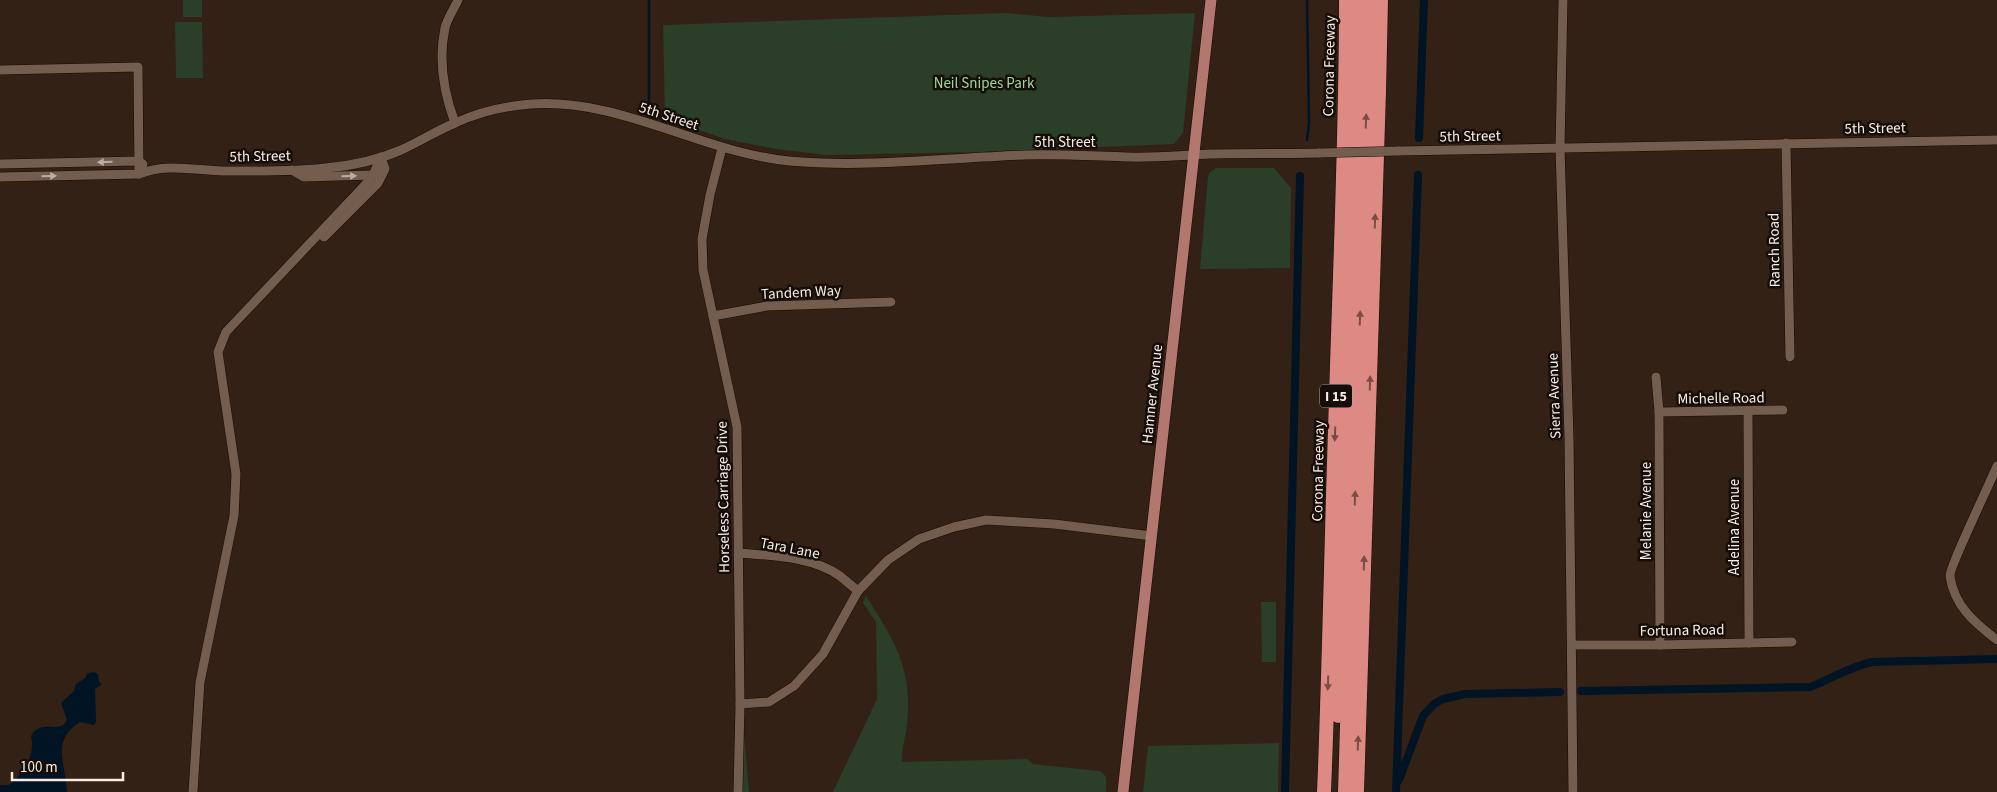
<svg xmlns="http://www.w3.org/2000/svg" width="1997" height="792" font-family="'Source Sans 3',sans-serif">
<style>
.green{fill:#2a3e28}
.water{fill:#001424}
.lines{fill:none;stroke-linecap:round;stroke-linejoin:round}
.stream{stroke:#001424;stroke-width:2.5}
.canal{stroke:#001424;stroke-width:8}
.minor-casing{stroke:#1a0a02;stroke-width:10}
.major-casing{stroke:#1a0a02;stroke-width:12}
.highway-casing{stroke:#1a0a02;stroke-width:15}
.minor{stroke:#725d4f;stroke-width:9}
.major{stroke:#b2786f;stroke-width:11}
.highway{stroke:#dd8a84;stroke-width:14}
.minor-bridge-casing{stroke:#1a0a02;stroke-width:10;stroke-linecap:butt}
.minor-bridge{stroke:#725d4f;stroke-width:9}
.oneway{fill:#794c46}
.oneway2{fill:#bcaca1}
.labels{text-anchor:middle;stroke-width:5;stroke-linejoin:round;paint-order:stroke}
.shield{fill:#150d08;stroke:#b5a9a2;stroke-width:1}
.shield-label{font-size:14px;font-weight:bold;fill:#f9ece4}
.street-label{font-size:15px;fill:#f9ece4;stroke:#150d08}
.park-label{font-size:15px;fill:#a0d79a;stroke:#150d08}
</style>
<rect width="100%" height="100%" fill="#332115"/>
<!-- green -->
<g class="green">
<rect x="183" y="0" width="19" height="17"/>
<polygon points="1006,13 1049,17 1195,13 1183,133 1174,144 978,152 826,155 776,149 725,139 665,118 663,25"/>
<polygon points="175,22 202,22 203,78 176,78"/>
<polygon points="1216,168 1274,168 1291,188 1290,268 1200,269 1208,177 1209,173"/>
<path d="M866,596C894,640 913,668 907,724C906,737 901,749 902,762L1027,759L1033,764L1099,771C1109,775 1106,783 1106,792H833L877,699L876,622L863,603Z"/>
<polygon points="1261,602 1276,602 1276,662 1262,662"/>
<polygon points="743,723 749,792 742,792"/>
<polygon points="1279,743 1278,792 1143,792 1148,746"/>
</g>
<!-- water -->
<path class="water" d="M94,672L98,674L99,682L102,684L95,689L96,722L94,725L80,722C50,741 66,764 67,792H0V785H9C23,774 36,755 31,736C41,718 60,735 67,720L61,703L74,691L76,684L85,678L88,673Z"/>
<g class="lines">
<!-- stream -->
<g class="stream">
<polyline points="649,0 649,110"/>
<polyline points="1307,140 1309,123 1307,0"/>
</g>
<!-- canal -->
<g class="canal">
<polyline points="1419,138 1424,0"/>
<path d="M1581,691L1810,687C1831,679 1849,667 1872,662L1997,659"/>
<polyline points="1399,780 1423,716 1434,704 1443,699 1465,694 1560,692"/>
<polyline points="1285,792 1300,176"/>
<polyline points="1396,792 1418,175"/>
</g>
<!-- minor casing -->
<g class="minor-casing">
<g id="minor">
<polyline points="1563,0 1560,148 1569,438 1573,792"/>
<polyline points="0,70 138,67 139,174"/>
<path d="M455,123C444,93 438,60 445,28C447,19 454,9 458,0"/>
<polyline points="1786,143 1790,357"/>
<polyline points="722,148 710,195 702,239 703,270 737,427 740,704 738,792"/>
<polyline points="1398,151 1997,140"/>
<polyline points="0,164 138,161 143,164"/>
<polyline points="292,170 304,177 373,175"/>
<path d="M0,177L139,174C165,163 195,170 222,171C256,171 291,172 325,168C350,166 378,160 401,150C419,142 436,131 455,123C479,112 505,106 531,104C622,98 700,152 789,161C867,168 946,158 1024,155C1059,154 1092,156 1127,157C1155,158 1183,155 1211,154C1247,153 1284,154 1320,153"/>
<polyline points="324,237 378,183 385,169 381,157"/>
<polyline points="713,316 767,306 891,302"/>
<polyline points="1656,377 1659,412 1660,645"/>
<polyline points="1659,412 1783,410"/>
<polyline points="1748,412 1749,643"/>
<path d="M1997,466C1991,481 1949,568 1950,576C1954,606 1975,623 1997,640"/>
<path d="M739,553C772,556 812,556 840,576C846,581 852,586 858,591"/>
<polyline points="1572,645 1660,645 1792,642"/>
<polyline points="740,704 769,702 794,686 823,654 858,591 888,560 919,539 954,527 986,520 1054,524 1152,536"/>
<polyline points="193,792 200,682 234,516 236,474 218,352 226,332 364,186 373,175 381,157"/>
</g>
</g>
<!-- major casing -->
<g class="major-casing">
<polyline id="major" points="1123,792 1211,0"/>
</g>
<!-- highway casing -->
<g class="highway-casing">
<g id="highway">
<polyline points="1338,716 1357,0"/>
<path d="M1324,792C1329,671 1331,551 1335,430C1339,287 1346,143 1346,0"/>
<polyline points="1345,792 1369,0"/>
<polyline points="1357,792 1379,92 1381,0"/>
</g>
</g>
<!-- minor -->
<use href="#minor" class="minor"/>
<!-- major -->
<use href="#major" class="major"/>
<!-- highway -->
<use href="#highway" class="highway"/>
<!-- minor-bridge casing -->
<g class="minor-bridge-casing">
<polyline id="minor-bridge" points="1320,153 1398,151"/>
</g>
<!-- minor-bridge -->
<use href="#minor-bridge" class="minor-bridge"/>
</g>
<!-- one-way arrows -->
<defs><path id="oneway-solid" d="M-6-.8H1V-3.2L6.5 0L1 3.2V.8H-6Z" transform="scale(1.25)"/></defs>
<g class="oneway">
<use href="#oneway-solid" transform="translate(1366 121) rotate(-88)"/>
<use href="#oneway-solid" transform="translate(1375 221) rotate(-88)"/>
<use href="#oneway-solid" transform="translate(1360 318) rotate(-88)"/>
<use href="#oneway-solid" transform="translate(1370 383) rotate(-88)"/>
<use href="#oneway-solid" transform="translate(1335 434) rotate(92)"/>
<use href="#oneway-solid" transform="translate(1355 498) rotate(-88)"/>
<use href="#oneway-solid" transform="translate(1364 563) rotate(-88)"/>
<use href="#oneway-solid" transform="translate(1328 683) rotate(92)"/>
<use href="#oneway-solid" transform="translate(1358 743) rotate(-88)"/>
</g>
<g class="oneway2">
<use href="#oneway-solid" transform="translate(105 162) rotate(179)"/>
<use href="#oneway-solid" transform="translate(49 176) rotate(-1)"/>
<use href="#oneway-solid" transform="translate(349 176) rotate(-1)"/>
</g>
<g class="labels">
<!-- shield labels -->
<rect class="shield" x="1320" y="384.5" width="32" height="23" rx="4"/>
<g class="shield-label">
<text x="1336" y="401">I 15</text>
</g>
<!-- street labels -->
<g class="street-label">
<text transform="translate(1329 66) rotate(-89)" y="5">Corona Freeway</text>
<text transform="translate(669 116) rotate(18)" y="5">5th Street</text>
<text transform="translate(1875 128) rotate(-1)" y="5">5th Street</text>
<text transform="translate(1470 136) rotate(-1)" y="5">5th Street</text>
<text x="1065" y="147">5th Street</text>
<text transform="translate(260 156) rotate(-1)" y="5">5th Street</text>
<text transform="translate(1774 250) rotate(-91)" y="5">Ranch Road</text>
<text transform="translate(801 292) rotate(-3)" y="5">Tandem Way</text>
<text transform="translate(1152 394) rotate(-84)" y="5">Hamner Avenue</text>
<text transform="translate(1554 396) rotate(-92)" y="5">Sierra Avenue</text>
<text transform="translate(1721 398) rotate(-1)" y="5">Michelle Road</text>
<text transform="translate(1318 471) rotate(-89)" y="5">Corona Freeway</text>
<text transform="translate(723 497) rotate(-91)" y="5">Horseless Carriage Drive</text>
<text transform="translate(1646 511) rotate(-90)" y="5">Melanie Avenue</text>
<text transform="translate(1734 527) rotate(-90)" y="5">Adelina Avenue</text>
<text transform="translate(790 548) rotate(11)" y="5">Tara Lane</text>
<text transform="translate(1682 630) rotate(-1)" y="5">Fortuna Road</text>
</g>
<!-- park labels -->
<g class="park-label">
<text x="984" y="88">Neil Snipes Park</text>
</g>
</g>
<!-- scale -->
<path d="M12 772v8h111v-8" fill="none" stroke="#f9ece4" stroke-width="2.5"/>
<text x="20" y="772" font-size="15" fill="#f9ece4" stroke="#150d08" stroke-width="4" paint-order="stroke">100 m</text>
</svg>
